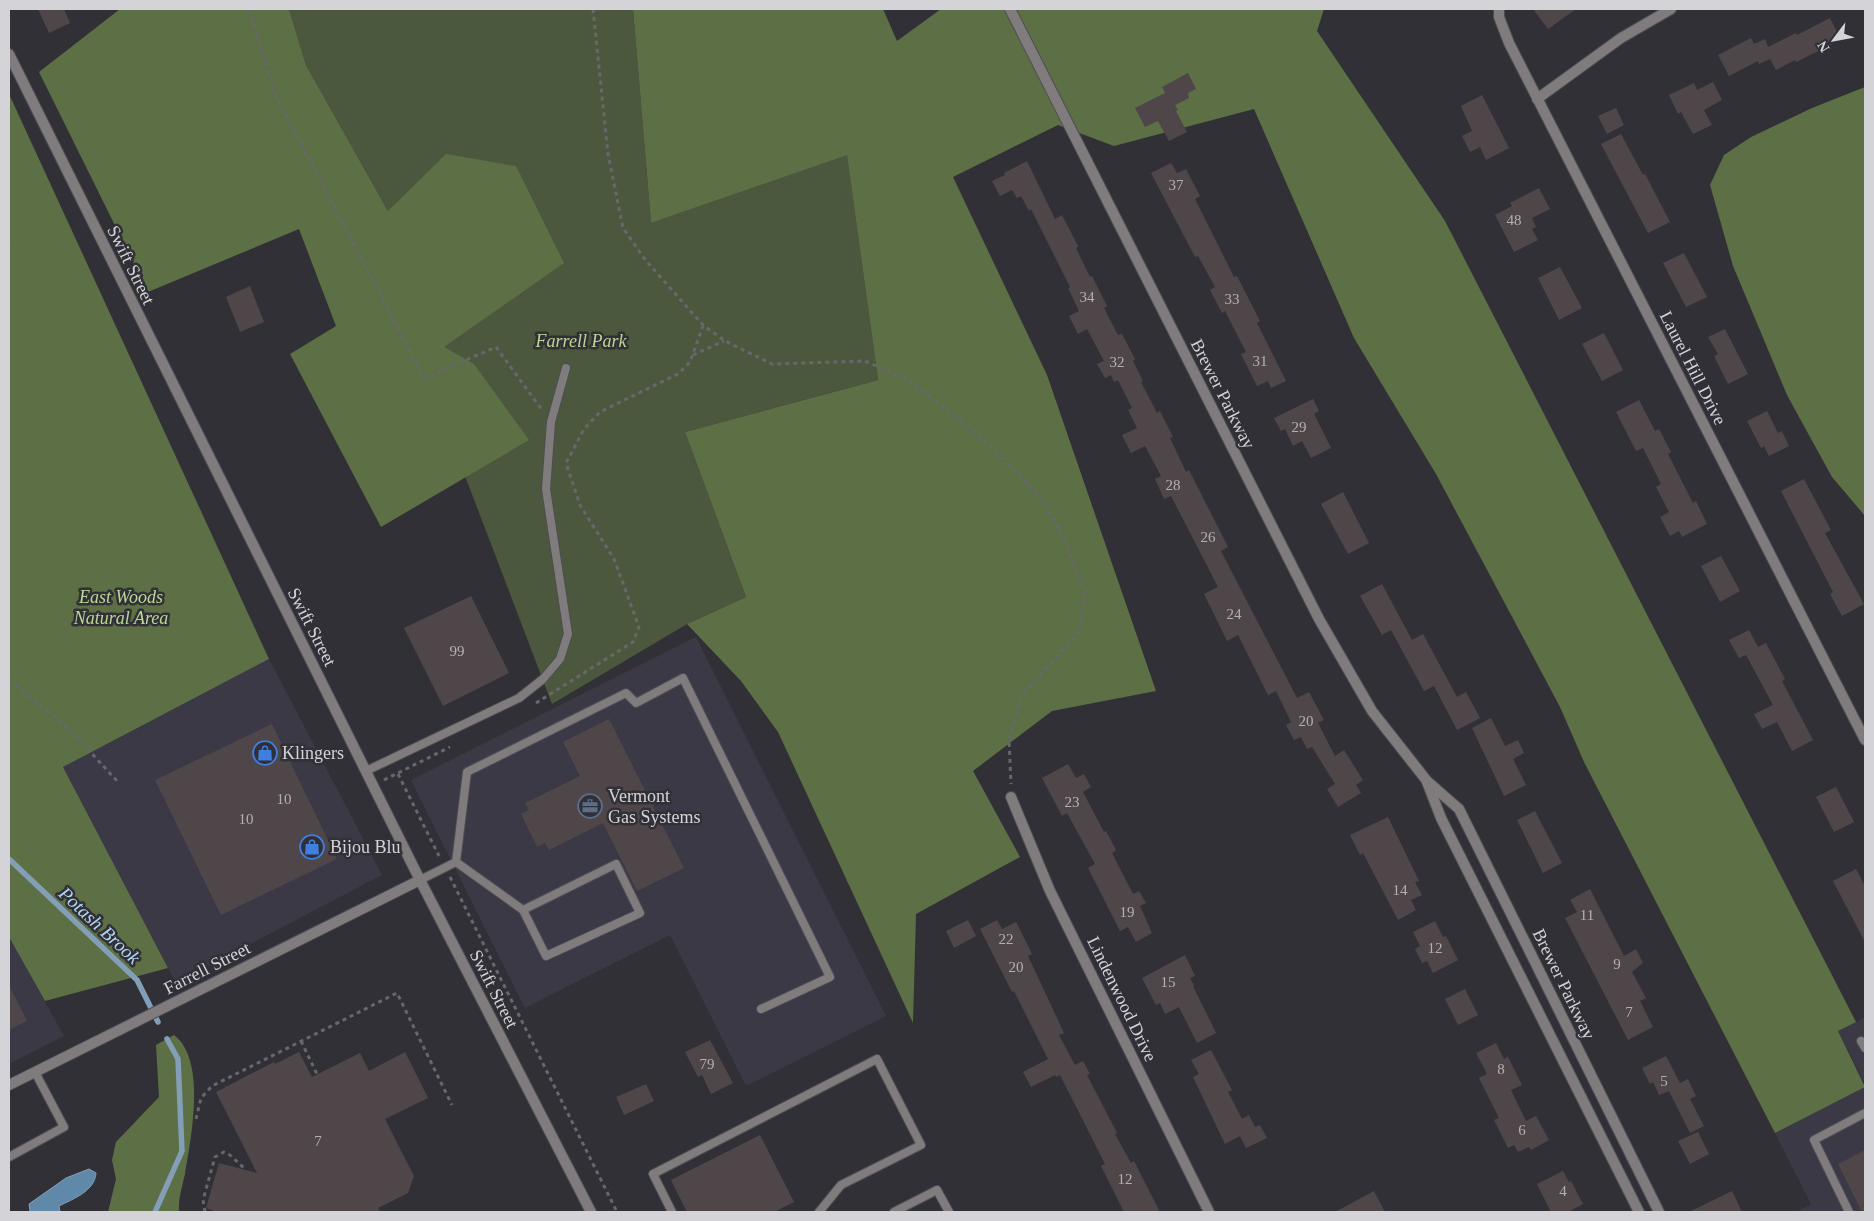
<svg xmlns="http://www.w3.org/2000/svg" width="1874" height="1221" font-family="Georgia,serif">
<style>
.built{fill:#3b3946}
.green{fill:#4c583d}
.forest{fill:#5d6f45}
.water{fill:#6089a9;stroke:#839fb7}
.lines{fill:none;stroke-linecap:round;stroke-linejoin:round}
.stream{stroke:#839fb7;stroke-width:5.5}
.building{fill:#4f464a}
.service-casing{stroke:#4e4d54;stroke-width:10}
.minor-casing{stroke:#4e4d54;stroke-width:12}
.tertiary-casing{stroke:#4e4d54;stroke-width:12}
.path{stroke:#68676d;stroke-width:3;stroke-dasharray:4 4;stroke-linecap:butt}
.service{stroke:#807c7d;stroke-width:8}
.minor{stroke:#807c7d;stroke-width:10}
.tertiary{stroke:#807c7d;stroke-width:10}
.labels{text-anchor:middle;stroke-width:5;stroke-linejoin:round;paint-order:stroke}
.number-label{font-size:15px;fill:#b3b0b4}
.street-label{font-size:18px;fill:#d4d3d8;stroke:#313037}
.park-label{font-size:18px;font-style:italic;fill:#bbd894;stroke:#313037}
.poi-label{font-size:18px;fill:#d4d3d8;stroke:#313037;text-anchor:start}
.water-label{font-size:19px;font-style:italic;fill:#b0d6f4;stroke:#313037}
</style>
<rect width="100%" height="100%" fill="#313037"/>
<!-- built -->
<g class="built">
<polygon points="696,637 886,1016 746,1086 670,935 525,1008 411,780"/>
<polygon points="269,659 382,875 176,983 63,767"/>
<polygon points="9,937 64,1036 9,1064"/>
<polygon points="1865,1017 1865,1084 1838,1031"/>
<polygon points="1865,1087 1865,1212 1796,1212 1811,1204 1775,1133"/>
</g>
<!-- green -->
<polygon class="green" points="289,9 633,9 651,223 847,154 878,380 685,432 746,597 687,624 552,704 446,426 388,211 306,65"/>
<!-- forest -->
<g class="forest">
<polygon points="120,9 289,9 306,65 388,211 446,154 516,166 564,263 444,347 474,364 529,440 381,527 290,354 336,326 299,229 148,292 39,72"/>
<polygon points="633,9 883,9 897,41 941,9 1324,9 1317,31 1445,221 1856,1022 1838,1031 1865,1087 1775,1133 1584,762 1560,707 1436,474 1354,338 1254,109 1114,146 1058,125 953,177 1047,375 1156,691 1052,711 973,771 1020,857 916,914 913,1023 778,732 741,681 687,624 746,597 685,432 878,380 847,155 651,223"/>
<polygon points="1865,87 1865,516 1832,477 1787,395 1733,266 1710,185 1724,155 1751,137 1812,108"/>
<polygon points="9,94 269,659 63,767 168,968 45,1001 9,937"/>
<path d="M174,1035C207,1060 191,1139 185,1174C182,1187 178,1200 179,1212H108L116,1179L112,1160L116,1142L159,1097L156,1045Z"/>
</g>
<!-- water -->
<path class="water" d="M89,1169L96,1173C95,1191 73,1199 59,1206L60,1212H34L30,1211L29,1204L66,1178Z"/>
<g class="lines">
<!-- stream -->
<g class="stream">
<polyline points="9,859 137,980 158,1022"/>
<polyline points="155,1212 182,1151 178,1059 167,1039"/>
</g>
</g>
<!-- building -->
<g class="building">
<polygon points="38,9 64,9 70,23 49,33"/>
<polygon points="1533,9 1576,9 1548,29"/>
<polygon points="1830,18 1841,40 1796,62 1795,60 1776,70 1770,59 1759,64 1758,61 1729,76 1718,55 1751,38 1754,44 1765,39 1768,47 1796,33 1797,35"/>
<polygon points="1188,73 1196,89 1188,93 1189,98 1175,105 1178,110 1176,111 1187,132 1169,141 1158,121 1145,127 1135,108 1165,93 1162,87"/>
<polygon points="1713,82 1722,100 1704,110 1712,125 1693,134 1681,112 1678,114 1669,95 1694,83 1697,90"/>
<polygon points="1482,95 1509,148 1486,160 1480,147 1470,152 1462,136 1472,131 1461,106"/>
<polygon points="1616,108 1624,125 1607,134 1598,116"/>
<polygon points="1621,134 1643,175 1645,174 1670,222 1648,233 1601,144"/>
<polygon points="1027,161 1055,219 1062,215 1078,246 1076,248 1090,277 1092,276 1107,306 1104,308 1118,335 1122,334 1135,359 1133,361 1143,381 1141,382 1157,413 1160,411 1173,437 1170,438 1186,472 1189,470 1228,547 1221,551 1297,698 1309,692 1324,720 1318,723 1335,756 1344,750 1363,780 1356,785 1361,793 1338,807 1327,789 1335,784 1312,747 1307,749 1301,737 1294,740 1286,725 1291,722 1276,691 1268,695 1238,635 1227,641 1204,594 1218,587 1171,496 1164,499 1155,479 1161,476 1145,446 1131,453 1122,435 1137,428 1128,410 1132,408 1118,380 1114,382 1111,375 1105,378 1097,364 1104,361 1087,329 1078,334 1069,316 1079,311 1068,288 1070,287 1031,209 1029,211 1021,196 1017,198 1012,190 1000,196 992,181 1005,175 1004,173"/>
<polygon points="1171,163 1177,173 1186,169 1200,196 1195,199 1234,277 1237,276 1260,321 1257,323 1286,381 1271,388 1268,381 1257,386 1241,354 1246,352 1225,311 1222,313 1210,290 1215,287 1198,256 1195,257 1151,173"/>
<polygon points="1539,188 1550,209 1532,218 1536,227 1532,229 1538,240 1514,252 1495,215 1512,206 1510,203"/>
<polygon points="1684,253 1707,297 1686,307 1663,263"/>
<polygon points="1560,267 1582,308 1559,320 1538,278"/>
<polygon points="250,286 264,322 240,332 226,297"/>
<polygon points="1725,329 1748,374 1728,384 1714,356 1718,354 1708,337"/>
<polygon points="1604,333 1623,370 1602,381 1582,344"/>
<polygon points="1313,399 1319,411 1314,414 1331,448 1311,458 1302,441 1293,446 1285,429 1281,431 1274,418"/>
<polygon points="1639,400 1655,431 1659,429 1671,452 1668,454 1693,503 1696,501 1707,524 1682,537 1679,531 1670,536 1660,517 1669,512 1656,487 1661,484 1643,448 1636,451 1616,412"/>
<polygon points="1767,411 1778,433 1782,431 1789,446 1769,456 1764,446 1761,448 1747,421"/>
<polygon points="1804,479 1831,530 1825,533 1864,604 1842,616 1830,594 1833,592 1781,491"/>
<polygon points="1343,492 1369,543 1348,554 1321,504"/>
<polygon points="1721,556 1740,591 1720,602 1701,566"/>
<polygon points="1382,584 1412,640 1423,634 1457,697 1466,692 1480,718 1457,730 1434,686 1424,691 1391,630 1382,635 1360,596"/>
<polygon points="471,596 509,673 443,706 404,628"/>
<polygon points="1749,630 1758,647 1766,643 1785,679 1782,681 1813,740 1792,751 1777,722 1762,729 1754,714 1773,705 1746,655 1739,658 1729,640"/>
<polygon points="1491,718 1505,746 1518,740 1524,753 1513,759 1526,785 1504,796 1472,728"/>
<polygon points="609,719 684,868 637,891 603,823 549,850 545,843 537,847 521,814 529,810 525,803 580,776 563,742"/>
<polygon points="272,724 337,859 221,915 155,780"/>
<polygon points="1068,764 1076,778 1084,774 1091,787 1083,792 1104,832 1106,831 1116,850 1112,853 1133,894 1139,891 1146,903 1140,906 1152,933 1136,942 1128,927 1120,931 1088,868 1095,864 1067,813 1062,816 1042,778"/>
<polygon points="1836,787 1854,822 1834,832 1816,797"/>
<polygon points="1535,811 1562,863 1543,873 1517,820"/>
<polygon points="1388,817 1419,881 1415,882 1422,895 1411,900 1416,910 1398,920 1363,853 1360,855 1350,835"/>
<polygon points="1856,869 1865,886 1865,942 1833,881"/>
<polygon points="1590,889 1624,956 1636,949 1643,963 1632,972 1646,998 1640,1001 1653,1027 1628,1040 1565,918 1577,912 1570,900"/>
<polygon points="968,920 976,936 954,948 946,931"/>
<polygon points="997,920 1002,929 1016,922 1032,954 1028,956 1064,1033 1059,1035 1075,1065 1083,1061 1090,1074 1087,1075 1117,1133 1115,1134 1131,1163 1134,1161 1160,1212 1124,1212 1101,1166 1105,1164 1060,1075 1056,1077 1055,1075 1031,1087 1023,1072 1048,1059 1014,991 1012,992 980,929"/>
<polygon points="1435,921 1443,937 1446,936 1458,960 1433,973 1427,961 1422,963 1415,949 1420,946 1413,932"/>
<polygon points="1185,955 1195,976 1190,978 1194,985 1193,986 1216,1033 1197,1043 1179,1007 1165,1014 1160,1003 1156,1005 1142,978"/>
<polygon points="9,985 27,1021 9,1030"/>
<polygon points="1465,989 1478,1015 1458,1025 1445,999"/>
<polygon points="710,1040 733,1083 711,1094 702,1075 698,1077 685,1052"/>
<polygon points="1496,1043 1504,1059 1508,1057 1522,1085 1511,1090 1526,1121 1536,1116 1549,1140 1531,1150 1529,1147 1518,1152 1514,1145 1508,1148 1494,1120 1499,1118 1479,1078 1487,1074 1476,1053"/>
<polygon points="1211,1050 1232,1090 1228,1092 1242,1119 1249,1115 1255,1127 1260,1125 1267,1138 1246,1148 1240,1136 1225,1144 1193,1077 1199,1074 1191,1060"/>
<polygon points="299,1052 312,1077 360,1053 369,1071 405,1052 428,1098 385,1119 414,1176 408,1193 378,1208 381,1212 217,1212 206,1208 219,1163 257,1173 216,1092 274,1062 275,1064"/>
<polygon points="1666,1056 1680,1083 1688,1079 1696,1096 1690,1099 1704,1126 1690,1133 1669,1091 1659,1095 1653,1082 1650,1084 1642,1068"/>
<polygon points="646,1084 654,1101 624,1115 616,1097"/>
<polygon points="1698,1132 1709,1154 1690,1164 1678,1141"/>
<polygon points="760,1135 794,1202 774,1212 687,1212 671,1180"/>
<polygon points="1865,1150 1865,1212 1862,1212 1838,1164"/>
<polygon points="1563,1171 1569,1182 1571,1181 1583,1204 1568,1212 1551,1212 1537,1184"/>
<polygon points="1374,1191 1385,1212 1335,1212"/>
<polygon points="1732,1191 1742,1212 1689,1212"/>
</g>
<g class="lines">
<!-- service casing -->
<g class="service-casing">
<g id="service">
<polyline points="366,771 519,698 543,679 560,659 568,634 546,489 551,422 566,368"/>
<polyline points="456,862 467,772 626,693 636,703 683,678 830,977 761,1009"/>
<polyline points="420,880 456,862 523,910 546,956 640,913 616,864 523,910"/>
<polyline points="1861,1041 1865,1048"/>
<polyline points="9,1157 64,1127 35,1072"/>
<polyline points="672,1212 653,1174 877,1059 921,1145 841,1185 819,1212"/>
<polyline points="894,1212 937,1190 949,1212"/>
<polyline points="1849,1212 1814,1140 1865,1113"/>
</g>
</g>
<!-- minor casing -->
<g class="minor-casing">
<g id="minor">
<polyline points="1010,9 1319,619 1372,711 1427,781 1459,809 1659,1212"/>
<polyline points="1499,9 1499,17 1509,43 1865,740"/>
<polyline points="1537,99 1621,38 1671,9"/>
<polyline points="1427,782 1441,818 1639,1212"/>
<polyline points="1011,797 1050,891 1209,1212"/>
</g>
</g>
<!-- tertiary casing -->
<g class="tertiary-casing">
<g id="tertiary">
<polyline points="9,54 420,880 591,1212"/>
<polyline points="9,1085 420,880"/>
</g>
</g>
<!-- path -->
<g class="path">
<polyline points="249,9 275,94 424,378 496,347 542,410"/>
<polyline points="593,9 608,154 623,228 647,262 703,325 725,341 772,364 865,361 908,380 961,420 1021,476 1047,508 1066,543 1085,592 1080,628 1075,637 1021,696 1009,740 1011,784"/>
<polyline points="9,245 9,246"/>
<polyline points="693,355 724,341"/>
<polyline points="9,680 71,731 118,782"/>
<polyline points="536,703 633,642 639,627 614,559 580,505 566,463 584,429 600,412 678,374 690,362 703,326"/>
<polyline points="398,774 439,856"/>
<polyline points="384,780 450,747"/>
<polyline points="450,877 617,1212"/>
<polyline points="301,1041 317,1074"/>
<polyline points="196,1119 201,1098 212,1086 397,993 452,1105"/>
<polyline points="205,1212 203,1200 215,1157 224,1152 230,1155 246,1170"/>
</g>
<!-- service -->
<use href="#service" class="service"/>
<!-- minor -->
<use href="#minor" class="minor"/>
<!-- tertiary -->
<use href="#tertiary" class="tertiary"/>
</g>
<!-- icons -->
<defs>
<g id="shop-ring" transform="scale(1.25)"><circle r="9.5" fill="#313037" stroke="#3f7fe0" stroke-width="1.5"/><path d="M-5-2.5h2.3a2.7 3.5 0 0 1 5.4 0H5L5.5 6h-11ZM-1.5-2.5h3a1.5 2.3 0 0 0-3 0Z" fill="#3f7fe0"/></g>
<g id="office-ring" transform="scale(1.25)"><circle r="9.5" fill="#313037" stroke="#5c6f8a" stroke-width="1.5"/><path d="M-6-3h4V-5.5h4V-3h4V5H-6ZM-1-4.5V-3h2v-1.5ZM-6 0V1H6V0Z" fill="#5c6f8a"/></g>
</defs>
<g fill-rule="evenodd">
<use href="#shop-ring" x="265" y="753"/>
<use href="#office-ring" x="590" y="806"/>
<use href="#shop-ring" x="312" y="847"/>
</g>
<g class="labels">
<!-- number labels -->
<g class="number-label">
<text x="1176" y="190">37</text>
<text x="1514" y="225">48</text>
<text x="1087" y="302">34</text>
<text x="1232" y="304">33</text>
<text x="1260" y="366">31</text>
<text x="1117" y="367">32</text>
<text x="1299" y="432">29</text>
<text x="1173" y="490">28</text>
<text x="1208" y="542">26</text>
<text x="1234" y="619">24</text>
<text x="457" y="656">99</text>
<text x="1306" y="726">20</text>
<text x="284" y="804">10</text>
<text x="1072" y="807">23</text>
<text x="246" y="824">10</text>
<text x="1400" y="895">14</text>
<text x="1127" y="917">19</text>
<text x="1587" y="920">11</text>
<text x="1006" y="944">22</text>
<text x="1435" y="953">12</text>
<text x="1617" y="969">9</text>
<text x="1016" y="972">20</text>
<text x="1168" y="987">15</text>
<text x="1629" y="1017">7</text>
<text x="707" y="1069">79</text>
<text x="1501" y="1074">8</text>
<text x="1664" y="1086">5</text>
<text x="1522" y="1135">6</text>
<text x="318" y="1146">7</text>
<text x="1125" y="1184">12</text>
<text x="1563" y="1196">4</text>
</g>
<!-- street labels -->
<g class="street-label">
<text transform="translate(131 265) rotate(64)" y="6">Swift Street</text>
<text transform="translate(1693 368) rotate(63)" y="6">Laurel Hill Drive</text>
<text transform="translate(1223 394) rotate(63)" y="6">Brewer Parkway</text>
<text transform="translate(312 627) rotate(63)" y="6">Swift Street</text>
<text transform="translate(207 968) rotate(-27)" y="6">Farrell Street</text>
<text transform="translate(1564 984) rotate(64)" y="6">Brewer Parkway</text>
<text transform="translate(494 989) rotate(63)" y="6">Swift Street</text>
<text transform="translate(1122 999) rotate(64)" y="6">Lindenwood Drive</text>
</g>
<!-- park labels -->
<g class="park-label">
<text x="581" y="347">Farrell Park</text>
<text x="121" y="603">East Woods<tspan x="121" dy="21">Natural Area</tspan></text>
</g>
<!-- poi labels -->
<g class="poi-label">
<text x="282" y="759">Klingers</text>
<text x="608" y="802">Vermont<tspan x="608" dy="21">Gas Systems</tspan></text>
<text x="330" y="853">Bijou Blu</text>
</g>
<!-- water labels -->
<g class="water-label">
<text transform="translate(100 925) rotate(43)" y="7">Potash Brook</text>
</g>
</g>
<!-- border -->
<rect width="1874" height="1221" fill="none" stroke="#d4d3d8" stroke-width="20"/>
<!-- north arrow -->
<g transform="translate(1834 40) rotate(238)" stroke="#313037" stroke-width="4" paint-order="stroke">
<path d="M0-4L9 19L0 12L-9 19Z" fill="#d4d3d8"/>
<text y="-8" font-size="14" font-weight="bold" text-anchor="middle" fill="#d4d3d8">N</text>
</g>
</svg>
